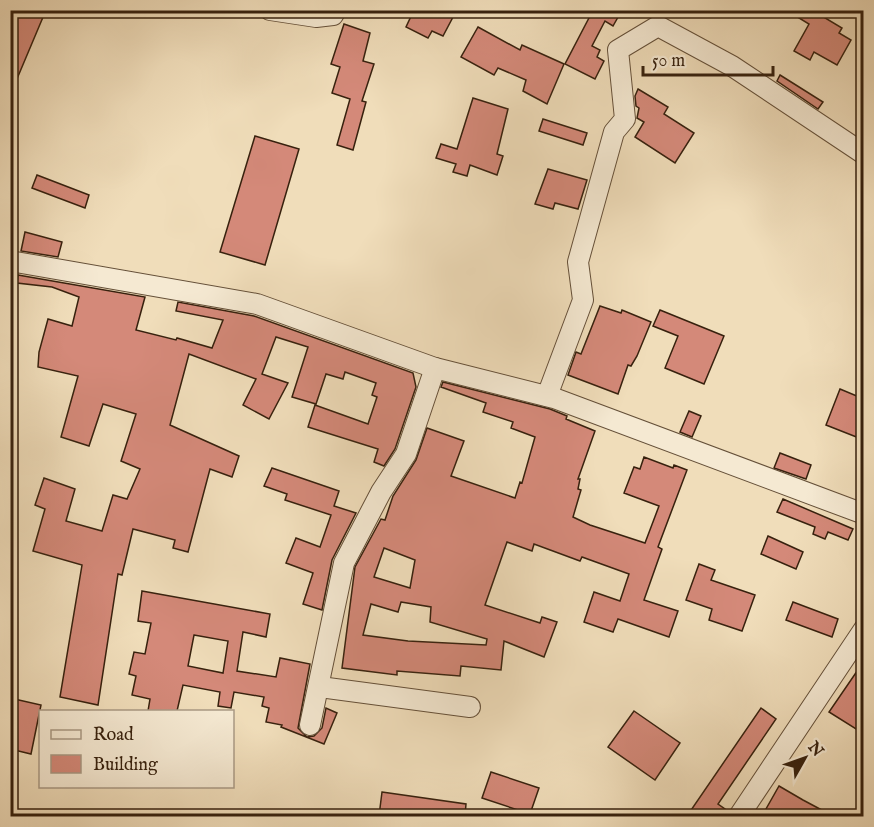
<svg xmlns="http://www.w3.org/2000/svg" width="874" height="827" font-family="'IM FELL English',serif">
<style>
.building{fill:#d48979;stroke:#37210e;stroke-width:1.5;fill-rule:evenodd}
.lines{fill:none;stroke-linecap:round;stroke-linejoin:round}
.minor-casing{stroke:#655039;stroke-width:22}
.minor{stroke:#f5e9d2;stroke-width:20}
</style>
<rect width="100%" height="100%" fill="#f0ddba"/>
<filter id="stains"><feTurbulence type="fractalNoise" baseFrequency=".00333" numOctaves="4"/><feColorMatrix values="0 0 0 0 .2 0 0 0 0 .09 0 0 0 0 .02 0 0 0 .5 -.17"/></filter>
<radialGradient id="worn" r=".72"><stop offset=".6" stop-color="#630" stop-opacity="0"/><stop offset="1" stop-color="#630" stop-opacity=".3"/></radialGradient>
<!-- building -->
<g class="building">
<polygon points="10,10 46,10 11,93 10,93"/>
<polygon points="414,10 441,10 453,17 443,36 432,31 428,38 406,27"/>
<polygon points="585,10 622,10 613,26 605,21 592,46 600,50 597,57 604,61 595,79 565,64 591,14"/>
<polygon points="786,10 812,10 842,28 839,33 851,40 837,65 814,52 810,60 794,51 809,24"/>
<polygon points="344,24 370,33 363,61 374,64 362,101 366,102 353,150 337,145 350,99 332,93 340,67 331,64"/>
<polygon points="478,27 520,50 522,45 564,64 547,104 523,91 526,80 498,68 494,75 461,57"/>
<polygon points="780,75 823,102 818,109 777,81"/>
<polygon points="638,89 668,107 664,114 694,133 675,163 635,137 644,122 637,118 639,108 636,106 635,96"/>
<polygon points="473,98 508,109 497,154 503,156 497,175 470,165 467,176 453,172 456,164 436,158 441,144 457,149"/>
<polygon points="543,119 587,133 583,145 539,131"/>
<polygon points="255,136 299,149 265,265 220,252"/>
<polygon points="548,169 587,180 578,209 555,203 553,209 535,204"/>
<polygon points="37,175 89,195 85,208 32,188"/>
<polygon points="25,232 62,242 58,257 21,251"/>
<polygon points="18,275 145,297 136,330 176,340 177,338 212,348 223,320 176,311 178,302 254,316 413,373 416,387 395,449 384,466 374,462 378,449 308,427 315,405 368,424 377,397 372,395 376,383 345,372 343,379 326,374 316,404 292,397 308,347 276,337 262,374 288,383 269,419 243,405 256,379 189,354 170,425 239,456 232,477 210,469 188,552 173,548 175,540 133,529 122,575 118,574 98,705 60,697 82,565 33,551 45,509 35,505 44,478 75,489 66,521 102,531 113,495 127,499 140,469 121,461 136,414 103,404 89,446 61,437 78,376 38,367 39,352 48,319 72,326 79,297 52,287 17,283"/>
<polygon points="600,306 621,313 622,310 651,322 637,356 631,366 628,365 618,394 568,375 576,352 581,354"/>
<polygon points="660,310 724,336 704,384 665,368 678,336 653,326"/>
<path d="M443,382L550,409L567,416L566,419L595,431L578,479H580L578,489L581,490L573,517L590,525L645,543L659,506L624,493L634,467L640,469L644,457L673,468L674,465L687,470L658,547L662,549L644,600L678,611L669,637L618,619L613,632L584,622L594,592L620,601L629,574L582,557L580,561L534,544L532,551L507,542L485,605L540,623L542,617L557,622L544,657L504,641L501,670L461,666L460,676L397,671V675L342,668L355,567L381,519L385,520L393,496L416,460L427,428L464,441L451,476L515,498L520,482L522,483L535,437L511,428L513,422L483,412L486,403L441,387ZM384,548L415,560L410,588L374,577ZM401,602L431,607L430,622L487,639L486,645L408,641L363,635L371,604L398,612Z"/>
<polygon points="840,389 864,399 864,427 859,438 826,425"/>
<polygon points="689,411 701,416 692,437 680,432"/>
<polygon points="780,453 811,465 806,479 774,468"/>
<polygon points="272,468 339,491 334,506 356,513 332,560 322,610 303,604 313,573 286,563 296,538 320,547 331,515 285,500 287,494 264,486"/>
<polygon points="783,499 853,529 848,540 828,532 825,539 813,534 815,527 777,512"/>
<polygon points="768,536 803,552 796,569 761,554"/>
<polygon points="699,564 715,570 711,580 755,595 742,631 709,620 712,609 686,600"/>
<path d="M142,591L270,614L266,637L243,632L237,671L276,677L280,658L310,664L298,728L307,737L314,736L322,728L326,708L337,713L324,744L281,727L282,725L266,722L269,708L262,706L264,697L234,692L231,708L218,706L220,692L183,685L177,711H148L150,699L132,695L136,676L129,674L134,652L145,654L151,623L138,621ZM194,635L228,641L223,673L188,666Z"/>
<polygon points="793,602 838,619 832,637 786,620"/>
<polygon points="864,661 864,734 829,712"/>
<polygon points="10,698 41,705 31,754 10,749"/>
<polygon points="761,708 776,719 718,804 728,811 727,816 687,816"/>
<polygon points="634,711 680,743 655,780 608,747"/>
<polygon points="491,772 539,788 530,814 482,798"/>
<polygon points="779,786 803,800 833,816 762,816"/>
<polygon points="382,792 466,804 465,816 379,816"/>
</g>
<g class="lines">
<!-- minor casing -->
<g class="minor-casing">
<g id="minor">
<polyline points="270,10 316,17 333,15 336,10"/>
<polyline points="10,261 257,304 435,368 554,398 864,514"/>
<polyline points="547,396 583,300 578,262 614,132 625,119 618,50 658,26 732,66 864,154"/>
<polyline points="320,687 470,707"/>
<polyline points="310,725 344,563 381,492 406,454 435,368"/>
<polyline points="739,816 864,629"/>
</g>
</g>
<!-- minor -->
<use href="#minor" class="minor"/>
</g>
<!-- margin -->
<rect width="874" height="827" fill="none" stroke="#f0ddba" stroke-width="36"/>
<rect x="12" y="12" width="850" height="803" fill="none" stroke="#37210e" stroke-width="3"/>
<rect x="18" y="18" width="838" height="791" fill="none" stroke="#37210e" stroke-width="1.5"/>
<!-- legend -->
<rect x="39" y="710" width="195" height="78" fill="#f5e9d2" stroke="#a99984" stroke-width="1.5"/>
<rect x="51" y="730" width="30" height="9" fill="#f5e9d2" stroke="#a99984" stroke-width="1.5"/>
<text x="93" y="740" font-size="18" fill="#37210e">Road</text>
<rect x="51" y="755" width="30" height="18" fill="#d48979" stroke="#a99984" stroke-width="1.5"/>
<text x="93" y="770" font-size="18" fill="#37210e">Building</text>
<!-- north arrow -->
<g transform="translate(805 758) rotate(50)" stroke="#f5e9d2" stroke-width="4.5" paint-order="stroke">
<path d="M0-4.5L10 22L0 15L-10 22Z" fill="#37210e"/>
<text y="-9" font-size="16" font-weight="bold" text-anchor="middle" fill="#37210e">N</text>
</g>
<!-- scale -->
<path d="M643 66v9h130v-9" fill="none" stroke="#37210e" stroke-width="3"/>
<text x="652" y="66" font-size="18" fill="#37210e" stroke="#f5e9d2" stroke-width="4.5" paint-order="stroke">50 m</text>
<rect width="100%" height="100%" filter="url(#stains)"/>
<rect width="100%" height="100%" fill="url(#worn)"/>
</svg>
